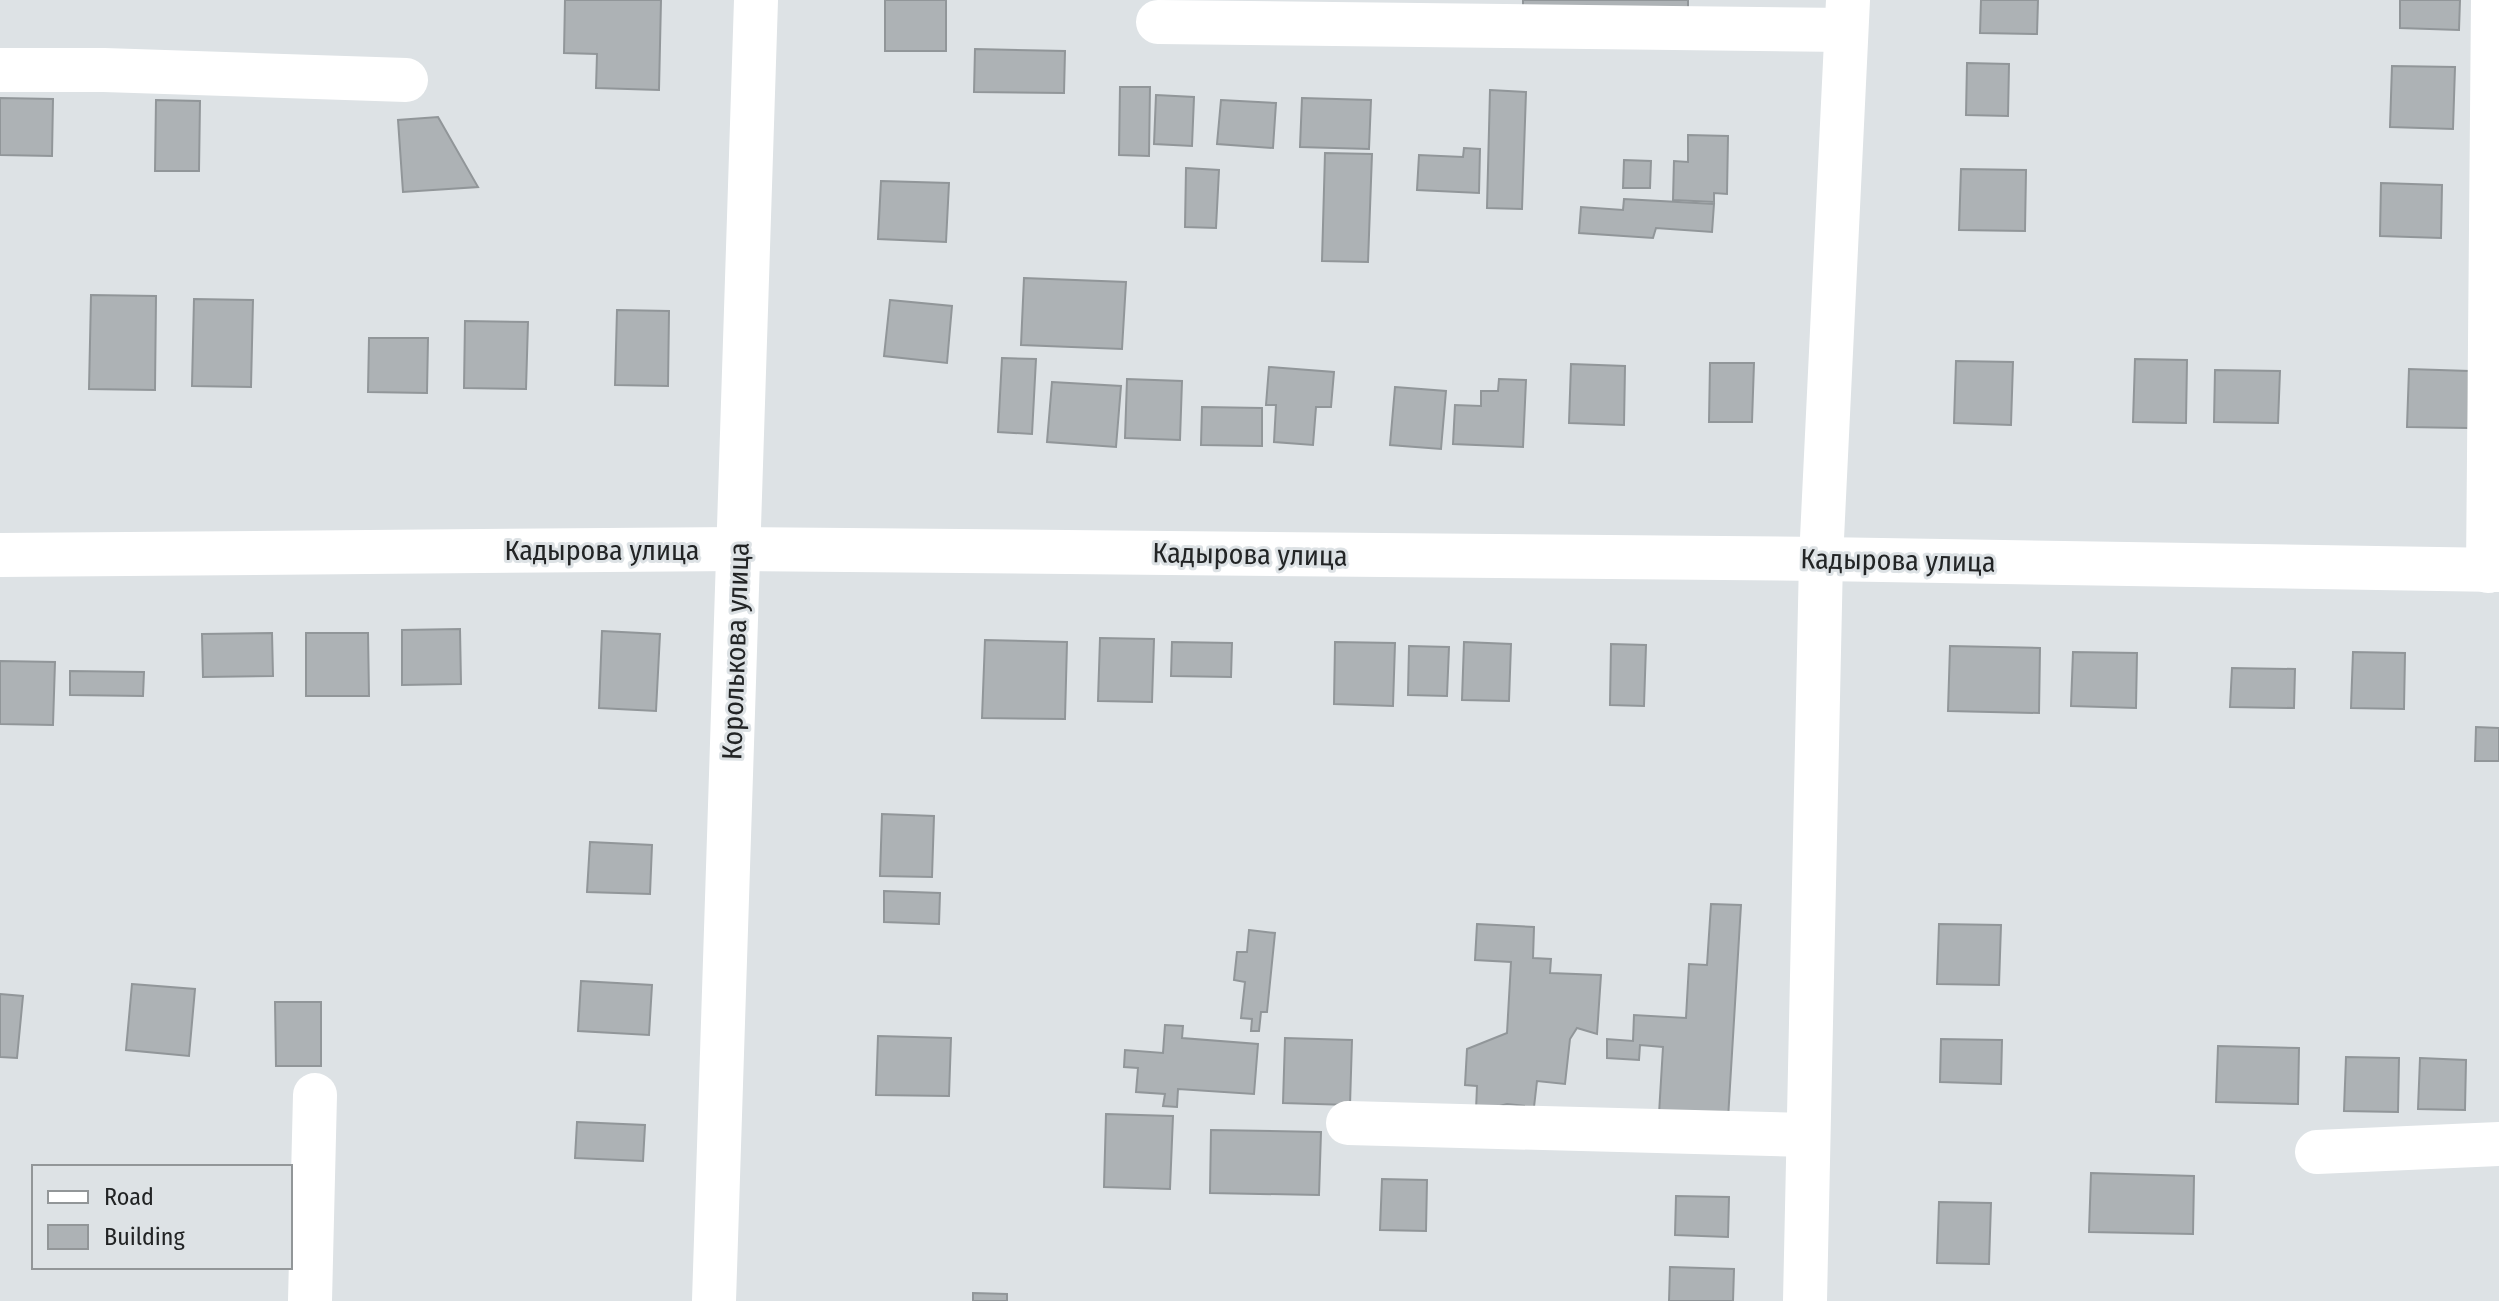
<svg xmlns="http://www.w3.org/2000/svg" width="2499" height="1301" font-family="'Fira Sans Condensed',sans-serif">
<style>
.building{fill:#adb2b5;stroke:#919699;stroke-width:2}
.lines{fill:none;stroke-linecap:round;stroke-linejoin:round}
.minor{stroke:#fff;stroke-width:44}
.labels{text-anchor:middle;stroke-width:6;stroke-linejoin:round;paint-order:stroke}
.street-label{font-size:28px;fill:#222425;stroke:#dde2e5}
</style>
<rect width="100%" height="100%" fill="#dde2e5"/>
<!-- building -->
<g class="building">
<polygon points="565,0 661,0 659,90 596,88 597,54 564,53"/>
<rect x="885" y="0" width="61" height="51"/>
<polygon points="1523,0 1688,0 1688,15 1523,14"/>
<polygon points="1981,0 2038,0 2037,34 1980,33"/>
<polygon points="2400,0 2460,0 2459,30 2400,28"/>
<polygon points="975,49 1065,51 1064,93 974,92"/>
<polygon points="1967,63 2009,64 2008,116 1966,115"/>
<polygon points="2392,66 2455,67 2453,129 2390,127"/>
<polygon points="1120,87 1150,87 1149,156 1119,155"/>
<polygon points="1490,90 1526,92 1522,209 1487,208"/>
<polygon points="1156,95 1194,97 1192,146 1154,144"/>
<polygon points="0,98 53,99 52,156 0,155"/>
<polygon points="1302,98 1371,100 1369,149 1300,147"/>
<polygon points="156,100 200,101 199,171 155,171"/>
<polygon points="1221,100 1276,103 1273,148 1217,144"/>
<polygon points="438,117 478,187 403,192 398,120"/>
<polygon points="1688,135 1728,136 1727,194 1714,193 1714,202 1673,200 1674,161 1688,162"/>
<polygon points="1464,148 1480,149 1479,193 1417,190 1419,155 1463,157"/>
<polygon points="1325,153 1372,154 1368,262 1322,261"/>
<polygon points="1624,160 1651,161 1650,188 1623,188"/>
<polygon points="1186,168 1219,170 1216,228 1185,227"/>
<polygon points="1961,169 2026,170 2025,231 1959,230"/>
<polygon points="881,181 949,183 946,242 878,239"/>
<polygon points="2381,183 2442,185 2441,238 2380,236"/>
<polygon points="1624,199 1714,204 1712,232 1656,228 1653,238 1579,233 1581,207 1623,210"/>
<polygon points="1024,278 1126,282 1122,349 1021,345"/>
<polygon points="91,295 156,296 155,390 89,389"/>
<polygon points="194,299 253,300 251,387 192,386"/>
<polygon points="890,300 952,306 947,363 884,356"/>
<polygon points="617,310 669,311 668,386 615,385"/>
<polygon points="465,321 528,322 526,389 464,388"/>
<polygon points="369,338 428,338 427,393 368,392"/>
<polygon points="1002,358 1036,359 1032,434 998,432"/>
<polygon points="2135,359 2187,360 2186,423 2133,422"/>
<polygon points="1956,361 2013,362 2011,425 1954,423"/>
<polygon points="1710,363 1754,363 1752,422 1709,422"/>
<polygon points="1571,364 1625,366 1624,425 1569,423"/>
<polygon points="1269,367 1334,372 1331,407 1316,407 1313,445 1274,442 1276,405 1266,405"/>
<polygon points="2409,369 2469,371 2468,428 2407,427"/>
<polygon points="2215,370 2280,371 2278,423 2214,422"/>
<polygon points="1127,379 1182,381 1180,440 1125,438"/>
<polygon points="1499,379 1526,380 1523,447 1453,444 1455,405 1481,406 1481,391 1498,391"/>
<polygon points="1052,382 1121,386 1116,447 1047,442"/>
<polygon points="1395,387 1446,391 1441,449 1390,445"/>
<polygon points="1202,407 1262,408 1262,446 1201,445"/>
<polygon points="460,629 461,684 402,685 402,630"/>
<polygon points="602,631 660,634 656,711 599,708"/>
<polygon points="272,633 273,676 203,677 202,634"/>
<polygon points="306,633 368,633 369,696 306,696"/>
<polygon points="1100,638 1154,639 1152,702 1098,701"/>
<polygon points="985,640 1067,642 1065,719 982,718"/>
<polygon points="1172,642 1232,643 1231,677 1171,676"/>
<polygon points="1335,642 1395,643 1393,706 1334,704"/>
<polygon points="1464,642 1511,644 1509,701 1462,700"/>
<polygon points="1611,644 1646,645 1644,706 1610,705"/>
<polygon points="1409,646 1449,647 1447,696 1408,695"/>
<polygon points="1950,646 2040,648 2039,713 1948,711"/>
<polygon points="2073,652 2137,653 2136,708 2071,706"/>
<polygon points="2353,652 2405,653 2404,709 2351,708"/>
<polygon points="0,661 55,662 53,725 0,724"/>
<polygon points="2232,668 2295,669 2294,708 2230,707"/>
<polygon points="70,671 144,672 143,696 70,695"/>
<polygon points="2476,727 2499,728 2499,761 2475,761"/>
<polygon points="882,814 934,816 932,877 880,876"/>
<polygon points="590,842 652,845 650,894 587,892"/>
<polygon points="884,891 940,893 939,924 884,922"/>
<polygon points="1711,904 1741,905 1728,1119 1659,1114 1663,1047 1640,1045 1639,1060 1607,1058 1607,1039 1633,1041 1634,1015 1686,1018 1689,964 1707,965"/>
<polygon points="1477,924 1534,927 1533,958 1551,959 1550,973 1601,975 1597,1034 1577,1028 1570,1039 1565,1084 1537,1081 1534,1107 1507,1104 1485,1110 1476,1110 1477,1086 1465,1085 1467,1049 1507,1033 1511,962 1475,960"/>
<polygon points="1939,924 2001,925 1999,985 1937,984"/>
<polygon points="1249,930 1275,933 1267,1012 1261,1012 1259,1031 1251,1031 1252,1019 1241,1018 1245,982 1234,980 1237,952 1247,952"/>
<polygon points="581,981 652,985 649,1035 578,1031"/>
<polygon points="132,984 195,989 189,1056 126,1050"/>
<polygon points="0,994 23,996 17,1058 0,1057"/>
<polygon points="275,1002 321,1002 321,1066 276,1066"/>
<polygon points="1165,1025 1183,1026 1182,1038 1258,1044 1254,1094 1178,1089 1177,1107 1163,1106 1165,1094 1136,1092 1138,1068 1124,1067 1125,1050 1163,1053"/>
<polygon points="878,1036 951,1038 949,1096 876,1095"/>
<polygon points="1285,1038 1352,1040 1350,1105 1283,1103"/>
<polygon points="1941,1039 2002,1040 2001,1084 1940,1082"/>
<polygon points="2218,1046 2299,1048 2298,1104 2216,1102"/>
<polygon points="2346,1057 2399,1058 2398,1112 2344,1111"/>
<polygon points="2420,1058 2466,1060 2465,1110 2418,1109"/>
<polygon points="1106,1114 1173,1116 1170,1189 1104,1187"/>
<polygon points="577,1122 645,1125 643,1161 575,1158"/>
<polygon points="1211,1130 1321,1132 1319,1195 1210,1193"/>
<polygon points="2091,1173 2194,1176 2193,1234 2089,1232"/>
<polygon points="1382,1179 1427,1180 1426,1231 1380,1230"/>
<polygon points="1676,1196 1729,1197 1728,1237 1675,1235"/>
<polygon points="1939,1202 1991,1203 1989,1264 1937,1263"/>
<polygon points="1670,1267 1734,1269 1733,1301 1669,1301"/>
<polygon points="973,1293 1007,1294 1007,1301 973,1301"/>
</g>
<g class="lines">
<!-- minor -->
<g class="minor">
<polyline points="1158,22 1846,30"/>
<polyline points="0,70 104,70 406,80"/>
<polyline points="0,555 738,549 1821,559 2499,570"/>
<polyline points="2488,571 2493,0"/>
<polyline points="1348,1123 1808,1135"/>
<polyline points="2317,1152 2499,1144"/>
<polyline points="310,1301 315,1095"/>
<polyline points="714,1301 756,0"/>
<polyline points="1805,1301 1821,559 1848,0"/>
</g>
</g>
<g class="labels">
<!-- street labels -->
<g class="street-label">
<text x="602" y="560">Кадырова улица</text>
<text transform="translate(1250 554) rotate(1)" y="10">Кадырова улица</text>
<text transform="translate(1898 560) rotate(1)" y="10">Кадырова улица</text>
<text transform="translate(735 651) rotate(-88)" y="10">Королькова улица</text>
</g>
</g>
<!-- legend -->
<rect x="32" y="1165" width="260" height="104" fill="#dde2e5" stroke="#929698" stroke-width="2"/>
<rect x="48" y="1191" width="40" height="12" fill="#ffffff" stroke="#929698" stroke-width="2"/>
<text x="104" y="1205" font-size="24" fill="#222425">Road</text>
<rect x="48" y="1225" width="40" height="24" fill="#adb2b5" stroke="#929698" stroke-width="2"/>
<text x="104" y="1245" font-size="24" fill="#222425">Building</text>
</svg>
